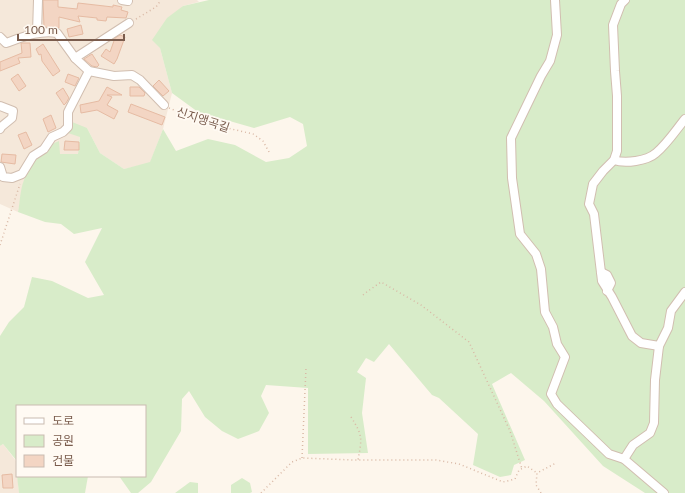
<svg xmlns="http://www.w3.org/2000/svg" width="685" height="493" font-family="Lato,'Noto Sans KR',sans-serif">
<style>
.residential{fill:#f5e8da}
.green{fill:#d8ecc9}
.building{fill:#f3d5c3;stroke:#e6bba3}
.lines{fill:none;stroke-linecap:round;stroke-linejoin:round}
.minor-casing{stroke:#d1beb0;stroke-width:10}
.path{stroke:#d9b8a5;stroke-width:1.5;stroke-dasharray:1 3;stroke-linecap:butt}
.minor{stroke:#fff;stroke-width:8}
.labels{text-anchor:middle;stroke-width:3.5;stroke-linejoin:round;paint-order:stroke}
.street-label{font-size:12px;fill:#7a5c4d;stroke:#fffaf3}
</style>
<rect width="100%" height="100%" fill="#fdf6ec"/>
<!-- residential -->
<g class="residential">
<polygon points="0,0 197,0 199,2 183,6 160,48 172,93 163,129 150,163 124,169 100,153 87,128 80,136 78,154 60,154 24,181 18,212 0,204"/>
<polygon points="3,444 16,461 19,493 0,493 0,446"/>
</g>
<!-- green -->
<g class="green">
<path d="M209,0H685V493H645L603,466L544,401L511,373L492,384L525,460L514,465L511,475L500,477L473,465L478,434L439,398L432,395L389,344L374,362L366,358L357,372L366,378L362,413L368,453L308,454V388L266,385L261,396L269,413L259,431L238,439L222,431L205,417L189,391L182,399L181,431L151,482L138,493H131L119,476H145V406H17V474L16,460L3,444L0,446V336L9,322L24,307L32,277L52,281L88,298L104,295L85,262L102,228L74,234L61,224L45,222L18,212C20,202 20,190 24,180C30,165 43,147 59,141L60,154H78L80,137L68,133L72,122L87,128L100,153L124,169L150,162L163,129L176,151L208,139L235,145L266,162L289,158L307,146L303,124L290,117L254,128L198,112L172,93L160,48L152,40L167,18L183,6Z"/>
<polygon points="17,476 88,476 85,493 19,493"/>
<polygon points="242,478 250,483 252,492 250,493 231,493 231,485"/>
<polygon points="190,482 198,483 198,493 175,493"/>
</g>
<!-- building -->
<g class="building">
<polygon points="43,0 58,0 58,7 77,9 78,3 113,7 113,5 122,7 121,10 128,12 126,18 107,17 106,21 97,20 97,18 78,16 80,22 59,17 59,28 44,27"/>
<polygon points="81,25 83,34 69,37 67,29"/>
<polygon points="120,35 125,37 117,59 114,64 101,56 106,49 110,52 115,38"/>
<polygon points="21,43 30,43 31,57 18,58 20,63 0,71 0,62 22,53"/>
<polygon points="43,44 60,71 53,76 42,61 41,54 39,55 36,49"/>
<polygon points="92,54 99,65 97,67 92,66 84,59"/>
<polygon points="18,74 26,86 19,91 11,79"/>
<polygon points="68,74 79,78 75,86 65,82"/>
<polygon points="159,80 169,91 163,96 153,86"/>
<polygon points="107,87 122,95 107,95 112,97 107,105 118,111 114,119 97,110 81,113 80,105 99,101"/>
<polygon points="130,87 139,87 145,93 144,96 130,96"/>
<polygon points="63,88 69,98 66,103 64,105 56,93"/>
<polygon points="131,104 165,117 162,125 128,112"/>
<polygon points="51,115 56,128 48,132 43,119"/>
<polygon points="26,132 32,145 24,149 18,135"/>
<polygon points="65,141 79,142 79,150 64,150"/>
<polygon points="2,154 16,155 15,164 1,162"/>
<polygon points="12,474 13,488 3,488 2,475"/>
</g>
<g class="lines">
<!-- minor casing -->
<g class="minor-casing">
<g id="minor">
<polyline points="122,0 128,1"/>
<polyline points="555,0 557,35 550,61 541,76 511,138 512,178 520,234 536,254 541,269 545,312 553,327 557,344 565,357 551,394 557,404 609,454 624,459 664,493"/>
<polyline points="625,0 621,4 613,25 615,71 617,96 617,151 614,160 603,171 593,184 589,204 594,214 602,281 612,297 632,336 641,343 659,346"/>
<polyline points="37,33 38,0"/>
<path d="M0,37L6,43C23,37 39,30 57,33L75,58L89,71L114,76L132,75L140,80L164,105"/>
<polyline points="75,58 129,23"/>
<polyline points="0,106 13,111 12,118 1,127 0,129"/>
<path d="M614,160C625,164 647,161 656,153C667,144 676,130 685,119"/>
<polyline points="0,167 3,177 12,178 22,174 33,156 44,149 52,137 63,132 68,127 68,112 89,71"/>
<polyline points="601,272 607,275 611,283 607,291"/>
<polyline points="624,459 633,445 650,433 654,423 655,380 659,346 668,328 671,311 685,292"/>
</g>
</g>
<!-- path -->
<g class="path">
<polyline points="136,19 156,7 161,0"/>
<polyline points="169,108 206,123 253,134 263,141 269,152"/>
<polyline points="0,245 20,184"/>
<polyline points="363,295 368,291 381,282 421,305 469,342 510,431 522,469"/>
<path d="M351,417C363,436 362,438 358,460"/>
<polyline points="302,458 306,368"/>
<polyline points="261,493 292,462 302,458 354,460 436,460 459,464 503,482 515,479 519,470 527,466 537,473"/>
<polyline points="541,493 536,485 537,473 556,463"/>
</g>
<!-- minor -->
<use href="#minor" class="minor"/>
</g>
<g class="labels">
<!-- street labels -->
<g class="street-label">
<text transform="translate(203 120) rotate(18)" y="4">신지앵곡길</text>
</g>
</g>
<!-- legend -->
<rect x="16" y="405" width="130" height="72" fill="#fffaf3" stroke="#cabbb1"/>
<rect x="24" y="418" width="20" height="6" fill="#ffffff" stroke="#cabbb1"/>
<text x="52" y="425" font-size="12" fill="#7a5c4d">도로</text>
<rect x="24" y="435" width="20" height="12" fill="#d8ecc9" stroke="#cabbb1"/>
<text x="52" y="445" font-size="12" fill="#7a5c4d">공원</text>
<rect x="24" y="455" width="20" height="12" fill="#f3d5c3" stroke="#cabbb1"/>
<text x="52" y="465" font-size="12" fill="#7a5c4d">건물</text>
<!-- scale -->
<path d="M18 34v6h106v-6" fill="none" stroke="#7a5c4d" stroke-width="2"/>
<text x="24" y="34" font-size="12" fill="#7a5c4d" stroke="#fffaf3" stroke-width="3" paint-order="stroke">100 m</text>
</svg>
